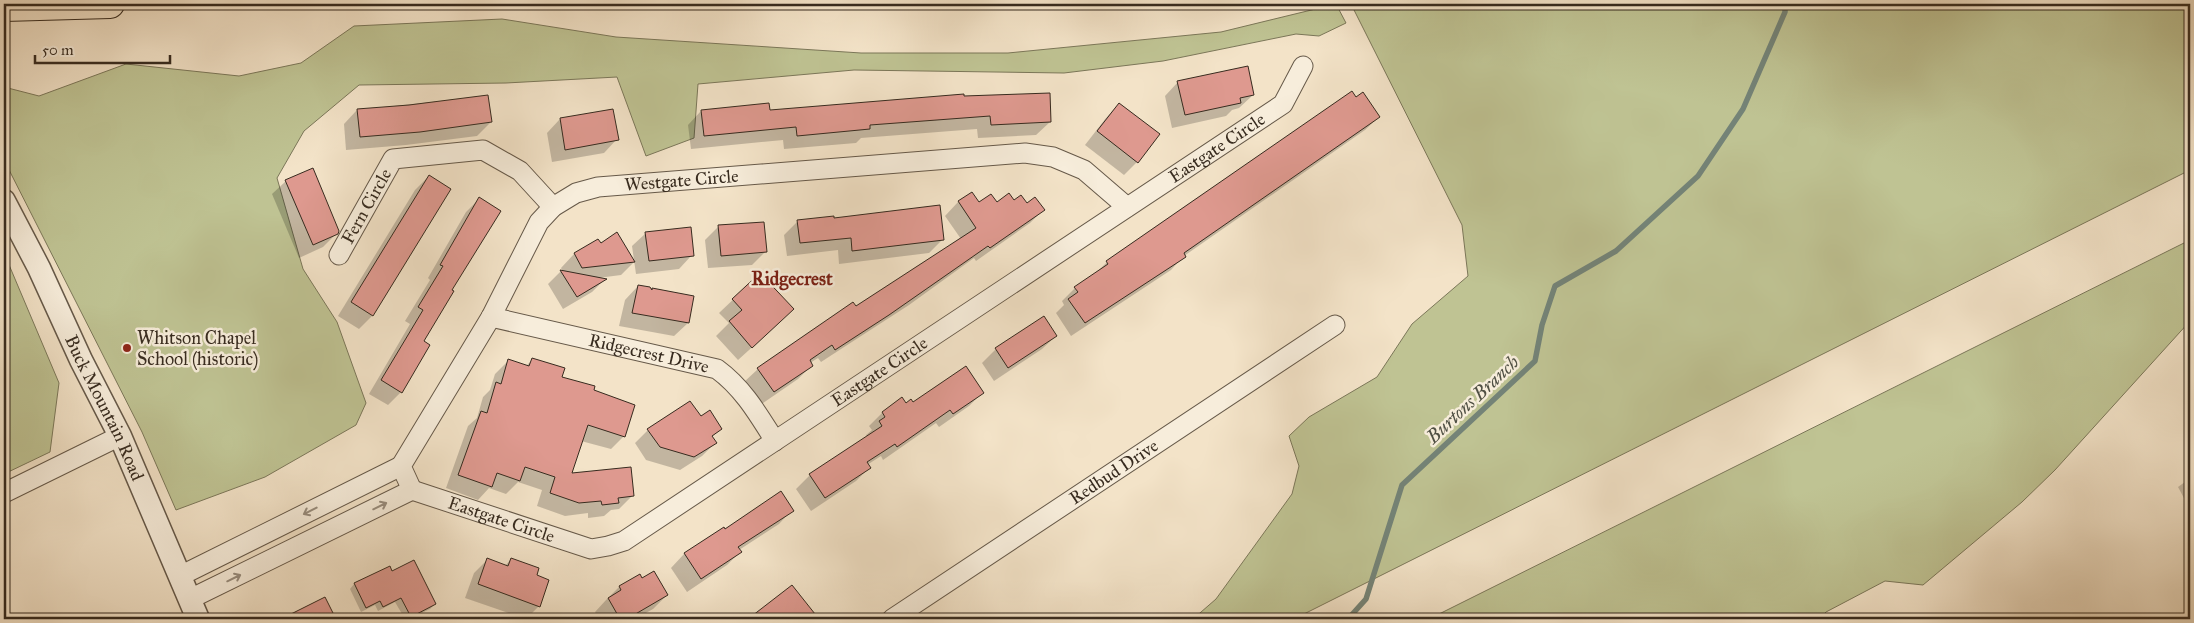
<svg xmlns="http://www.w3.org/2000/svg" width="2194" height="623" font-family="'IM FELL Great Primer',serif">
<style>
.green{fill:#bfc393;stroke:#7b7759}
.shadow{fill:#0003}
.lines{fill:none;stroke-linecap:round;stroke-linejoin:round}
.stream{stroke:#748377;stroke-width:5.5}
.building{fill:#de998f;stroke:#372b1f}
.minor-casing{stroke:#665949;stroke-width:21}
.tertiary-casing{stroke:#665949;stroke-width:25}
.motorway-casing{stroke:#372b1f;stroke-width:30}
.minor{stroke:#f7eddb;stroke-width:19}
.tertiary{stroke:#f7eddb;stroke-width:22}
.motorway{stroke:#f3e3c8;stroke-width:28}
.oneway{stroke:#978c7d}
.poi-dot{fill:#8f2418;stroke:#f7eddb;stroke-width:2}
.labels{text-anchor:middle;stroke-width:5;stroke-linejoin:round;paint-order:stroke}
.street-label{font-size:18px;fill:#372b1f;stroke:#f7eddb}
.poi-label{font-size:18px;fill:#372b1f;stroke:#f7eddb;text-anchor:start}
.neighbourhood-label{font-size:19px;font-weight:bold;fill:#7a1f14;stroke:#f7eddb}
.water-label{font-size:19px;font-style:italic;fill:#505044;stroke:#f7eddb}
</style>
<rect width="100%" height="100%" fill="#f3e3c8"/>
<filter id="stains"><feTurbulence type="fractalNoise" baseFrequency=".004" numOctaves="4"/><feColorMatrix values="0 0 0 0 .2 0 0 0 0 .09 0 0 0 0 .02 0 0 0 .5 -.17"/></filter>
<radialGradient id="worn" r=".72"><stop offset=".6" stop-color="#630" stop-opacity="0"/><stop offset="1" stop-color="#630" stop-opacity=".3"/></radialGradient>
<!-- green -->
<g class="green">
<polygon points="1336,4 1346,23 1319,36 1296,34 1163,61 1064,73 854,70 698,84 694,138 646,156 617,77 506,83 359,85 304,131 277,178 303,269 337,322 366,403 356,425 265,477 176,510 142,432 4,160 4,87 39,96 126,64 239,76 301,63 354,26 502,19 616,37 861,53 1008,53 1221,32"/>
<polygon points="1351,4 2190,4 2190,170 1294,619 1193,619 1216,599 1292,494 1299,466 1289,436 1309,417 1377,377 1412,324 1468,276 1462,225"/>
<polygon points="2190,240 2190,321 2055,470 2022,502 1923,585 1885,581 1826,612 1819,619 1429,619"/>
<polygon points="4,253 59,383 50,452 4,474"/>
</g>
<!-- shadow -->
<g class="shadow">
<polygon points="1178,82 1253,95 1239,108 1232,110 1226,116 1172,128 1165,96"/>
<polygon points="1352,93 1356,99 1379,117 1365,130 1184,256 1171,270 1071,336 1056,313 1064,305 1062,301 1075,288 1093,276 1107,262"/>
<polygon points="487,96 491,122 477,136 406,145 346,150 344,124 357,110"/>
<polygon points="963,97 1050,122 1036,135 978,138 977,129 861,138 856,143 784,149 783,140 691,149 688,125 701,111 768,111"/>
<polygon points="1119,104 1137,162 1124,175 1085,145 1106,118"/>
<polygon points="560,119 617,139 604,153 552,162 547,133"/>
<polygon points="429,176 372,316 359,329 338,316 415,190"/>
<polygon points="286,181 337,233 323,247 299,258 272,194"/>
<polygon points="972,193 979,204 1013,202 1043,210 1030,223 976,261 974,258 909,305 821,362 818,358 810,363 811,366 798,379 760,405 744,382 758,369 961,239 945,216 958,202"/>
<polygon points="479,199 450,290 422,342 401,392 388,405 369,394 410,324 405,321 430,280 428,278 466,212"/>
<polygon points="833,220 943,239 929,253 839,264 838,250 787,256 784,235 798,221"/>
<polygon points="719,226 765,252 752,265 708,268 705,240"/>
<polygon points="646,233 692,255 679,269 636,274 632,246"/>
<polygon points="617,234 634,262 621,275 598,278 604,280 592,292 563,309 548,284 561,271 563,272 561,268 574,254 598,240 600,244"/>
<polygon points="760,274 779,323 738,360 716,336 729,323 719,313"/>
<polygon points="638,286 651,290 652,289 693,297 688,323 674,336 619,326 625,300"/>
<polygon points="1044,317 1056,336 1042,349 994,381 982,363 996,349"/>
<polygon points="532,360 561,377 592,391 624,436 611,449 581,441 570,475 633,495 619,509 611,510 604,516 588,518 588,513 565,516 537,506 542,490 518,482 506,494 489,488 478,500 446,488 468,426 477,418 483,397 490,390 495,374 508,361 526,366"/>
<polygon points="982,393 969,406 939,427 936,423 883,460 881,456 867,465 869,468 856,481 811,511 796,489 810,475 867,437 866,435 872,430 869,426 882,413 906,405"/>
<polygon points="721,429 712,437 715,443 702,456 680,470 646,460 635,443 648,430"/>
<polygon points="2190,470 2190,498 2185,500 2178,487 2189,479 2186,474"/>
<polygon points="792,510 779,524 739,550 740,552 727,565 687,592 671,568 684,554 723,528 725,530"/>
<polygon points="511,559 535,576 539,606 526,619 465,598 474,573 487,560 505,566"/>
<polygon points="389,567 392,573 435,604 430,609 409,619 405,619 395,602 378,611 375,605 361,612 350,589 354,584"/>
<polygon points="639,575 641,580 667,595 653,609 635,619 599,619 595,612 606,600 619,587"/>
<polygon points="792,587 817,619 751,619 755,615"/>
<polygon points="324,599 334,619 283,619"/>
</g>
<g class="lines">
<!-- stream -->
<polyline class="stream" points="1348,619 1366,599 1402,485 1535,361 1542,325 1555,286 1616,251 1698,176 1743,109 1785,12 1785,4"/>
</g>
<!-- building -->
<g class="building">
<polygon points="1248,66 1254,95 1240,98 1241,103 1185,115 1177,81"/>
<polygon points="1352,91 1356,97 1363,92 1380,117 1184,253 1186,257 1085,323 1068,299 1078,292 1074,287 1108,264 1106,261"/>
<polygon points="1050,93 1051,122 991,125 990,116 870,125 870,129 797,136 796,127 704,136 701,110 769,103 770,110 964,94 964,96"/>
<polygon points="488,95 492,122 420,132 360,137 357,109 409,105"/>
<polygon points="1119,103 1160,134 1138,163 1097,131"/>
<polygon points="613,109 619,140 565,150 560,118"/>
<polygon points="313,168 339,231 338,234 313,245 285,180"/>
<polygon points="429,175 451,189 373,316 351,302"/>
<polygon points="972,192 979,202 991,194 997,202 1009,193 1014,200 1021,195 1027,203 1035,197 1045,210 990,248 988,246 889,315 835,350 832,345 810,360 813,366 774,392 757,368 853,302 856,306 976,228 958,201"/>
<polygon points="479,197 501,211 452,290 454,291 424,341 430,345 402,393 381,380 423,310 418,307 443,266 440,265"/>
<polygon points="940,205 944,240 852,251 851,238 800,243 797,220 834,216 834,218"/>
<polygon points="764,222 767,252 721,256 718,225"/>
<polygon points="691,227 694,256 649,261 645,232"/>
<polygon points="617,232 635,262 582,268 574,253 598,239 601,243"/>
<polygon points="560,270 607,279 577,297"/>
<polygon points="760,273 794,309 752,348 729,321 742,310 732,299"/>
<polygon points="638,285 650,287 652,290 652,288 694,296 689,323 632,313"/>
<polygon points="1044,316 1057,336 1008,368 995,348"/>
<polygon points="532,358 565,368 562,377 595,386 594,390 635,405 625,437 588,425 572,473 631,467 634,496 618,498 619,503 602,505 601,501 579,503 550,493 555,477 525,467 520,481 497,473 492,487 458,475 481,411 487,413 496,382 501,384 508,359 529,366"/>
<polygon points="966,366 984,393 953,414 950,410 897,447 895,444 867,462 871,468 825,498 809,474 882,426 879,421 885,417 882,412 902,397 906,403 911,399 913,402"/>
<polygon points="690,401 701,416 710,410 722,429 712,436 717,443 694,457 660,447 647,429"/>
<polygon points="781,491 794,511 738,547 742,552 701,579 684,553 724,527 725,529"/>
<polygon points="487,558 508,566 511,558 539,568 537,575 549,580 540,607 478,584"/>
<polygon points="414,560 436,604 411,617 401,598 383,607 380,601 366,608 354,583 390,566 392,571"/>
<polygon points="654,571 668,595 627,619 620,619 608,598 621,590 619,586 640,574 642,578"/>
<polygon points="792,585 819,619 748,619"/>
<polygon points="325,597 336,619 281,619"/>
</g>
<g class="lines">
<!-- minor casing -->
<g class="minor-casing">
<g id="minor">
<path id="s1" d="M339,255L393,159L483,150L520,171L553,207"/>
<path id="s2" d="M491,317L717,369C743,388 758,414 775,441"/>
<path id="s3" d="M412,490L591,549L608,546L624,541L1283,104L1303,66"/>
<path id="s4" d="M412,490L401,466L491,317L539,222L553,207L576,193L598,187L1025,153L1053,157L1084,170L1127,207"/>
<polyline points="4,493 120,436"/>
<polyline points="180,576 401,466"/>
<polyline points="190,599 412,490"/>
<path id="s5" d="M892,619L1335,325"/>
</g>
</g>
<!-- tertiary casing -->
<g class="tertiary-casing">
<g id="tertiary">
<path id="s6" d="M4,201L39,268L81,360L120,436L198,619"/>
</g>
</g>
<!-- motorway casing -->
<g class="motorway-casing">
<polyline id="motorway" points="4,7 110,4"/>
</g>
<!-- minor -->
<use href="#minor" class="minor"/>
<!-- tertiary -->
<use href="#tertiary" class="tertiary"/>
<!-- motorway -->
<use href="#motorway" class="motorway"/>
</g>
<!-- one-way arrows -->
<defs><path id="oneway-shaft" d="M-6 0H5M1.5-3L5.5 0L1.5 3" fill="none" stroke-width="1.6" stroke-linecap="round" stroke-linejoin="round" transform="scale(1.25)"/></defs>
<g class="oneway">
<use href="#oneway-shaft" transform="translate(380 506) rotate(-26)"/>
<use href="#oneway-shaft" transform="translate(310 511) rotate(153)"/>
<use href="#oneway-shaft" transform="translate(234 578) rotate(-26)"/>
</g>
<!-- markers -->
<circle class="poi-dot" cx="127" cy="348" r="5"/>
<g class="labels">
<!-- street labels -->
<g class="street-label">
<text dy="6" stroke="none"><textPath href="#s3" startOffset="934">Eastgate Circle</textPath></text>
<text dy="6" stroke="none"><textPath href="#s4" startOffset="461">Westgate Circle</textPath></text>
<text dy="6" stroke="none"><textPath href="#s1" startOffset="56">Fern Circle</textPath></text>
<text dy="6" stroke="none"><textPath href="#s2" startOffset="162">Ridgecrest Drive</textPath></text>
<text dy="6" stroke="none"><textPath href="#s3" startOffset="529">Eastgate Circle</textPath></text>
<text dy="6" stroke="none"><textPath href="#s6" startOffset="230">Buck Mountain Road</textPath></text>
<text dy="6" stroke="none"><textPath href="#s5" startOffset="266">Redbud Drive</textPath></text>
<text dy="6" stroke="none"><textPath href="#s3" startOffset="94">Eastgate Circle</textPath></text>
</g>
<!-- poi labels -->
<g class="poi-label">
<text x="137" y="344">Whitson Chapel<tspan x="137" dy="21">School (historic)</tspan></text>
</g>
<!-- neighbourhood labels -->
<g class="neighbourhood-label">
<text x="792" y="285">Ridgecrest</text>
</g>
<!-- water labels -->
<g class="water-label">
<text transform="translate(1472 399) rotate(-43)" y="7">Burtons Branch</text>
</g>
</g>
<!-- margin -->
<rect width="2194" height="623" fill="none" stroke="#f3e3c8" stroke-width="20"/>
<rect x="5" y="5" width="2184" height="613" fill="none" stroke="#372b1f" stroke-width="2.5"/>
<rect x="10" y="10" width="2174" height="603" fill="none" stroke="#372b1f"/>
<!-- scale -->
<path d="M35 55v8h135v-8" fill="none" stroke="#372b1f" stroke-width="2.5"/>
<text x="42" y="55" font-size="15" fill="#372b1f" stroke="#f7eddb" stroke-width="4" paint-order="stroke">50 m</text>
<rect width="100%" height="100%" filter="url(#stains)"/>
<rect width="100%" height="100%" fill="url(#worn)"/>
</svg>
